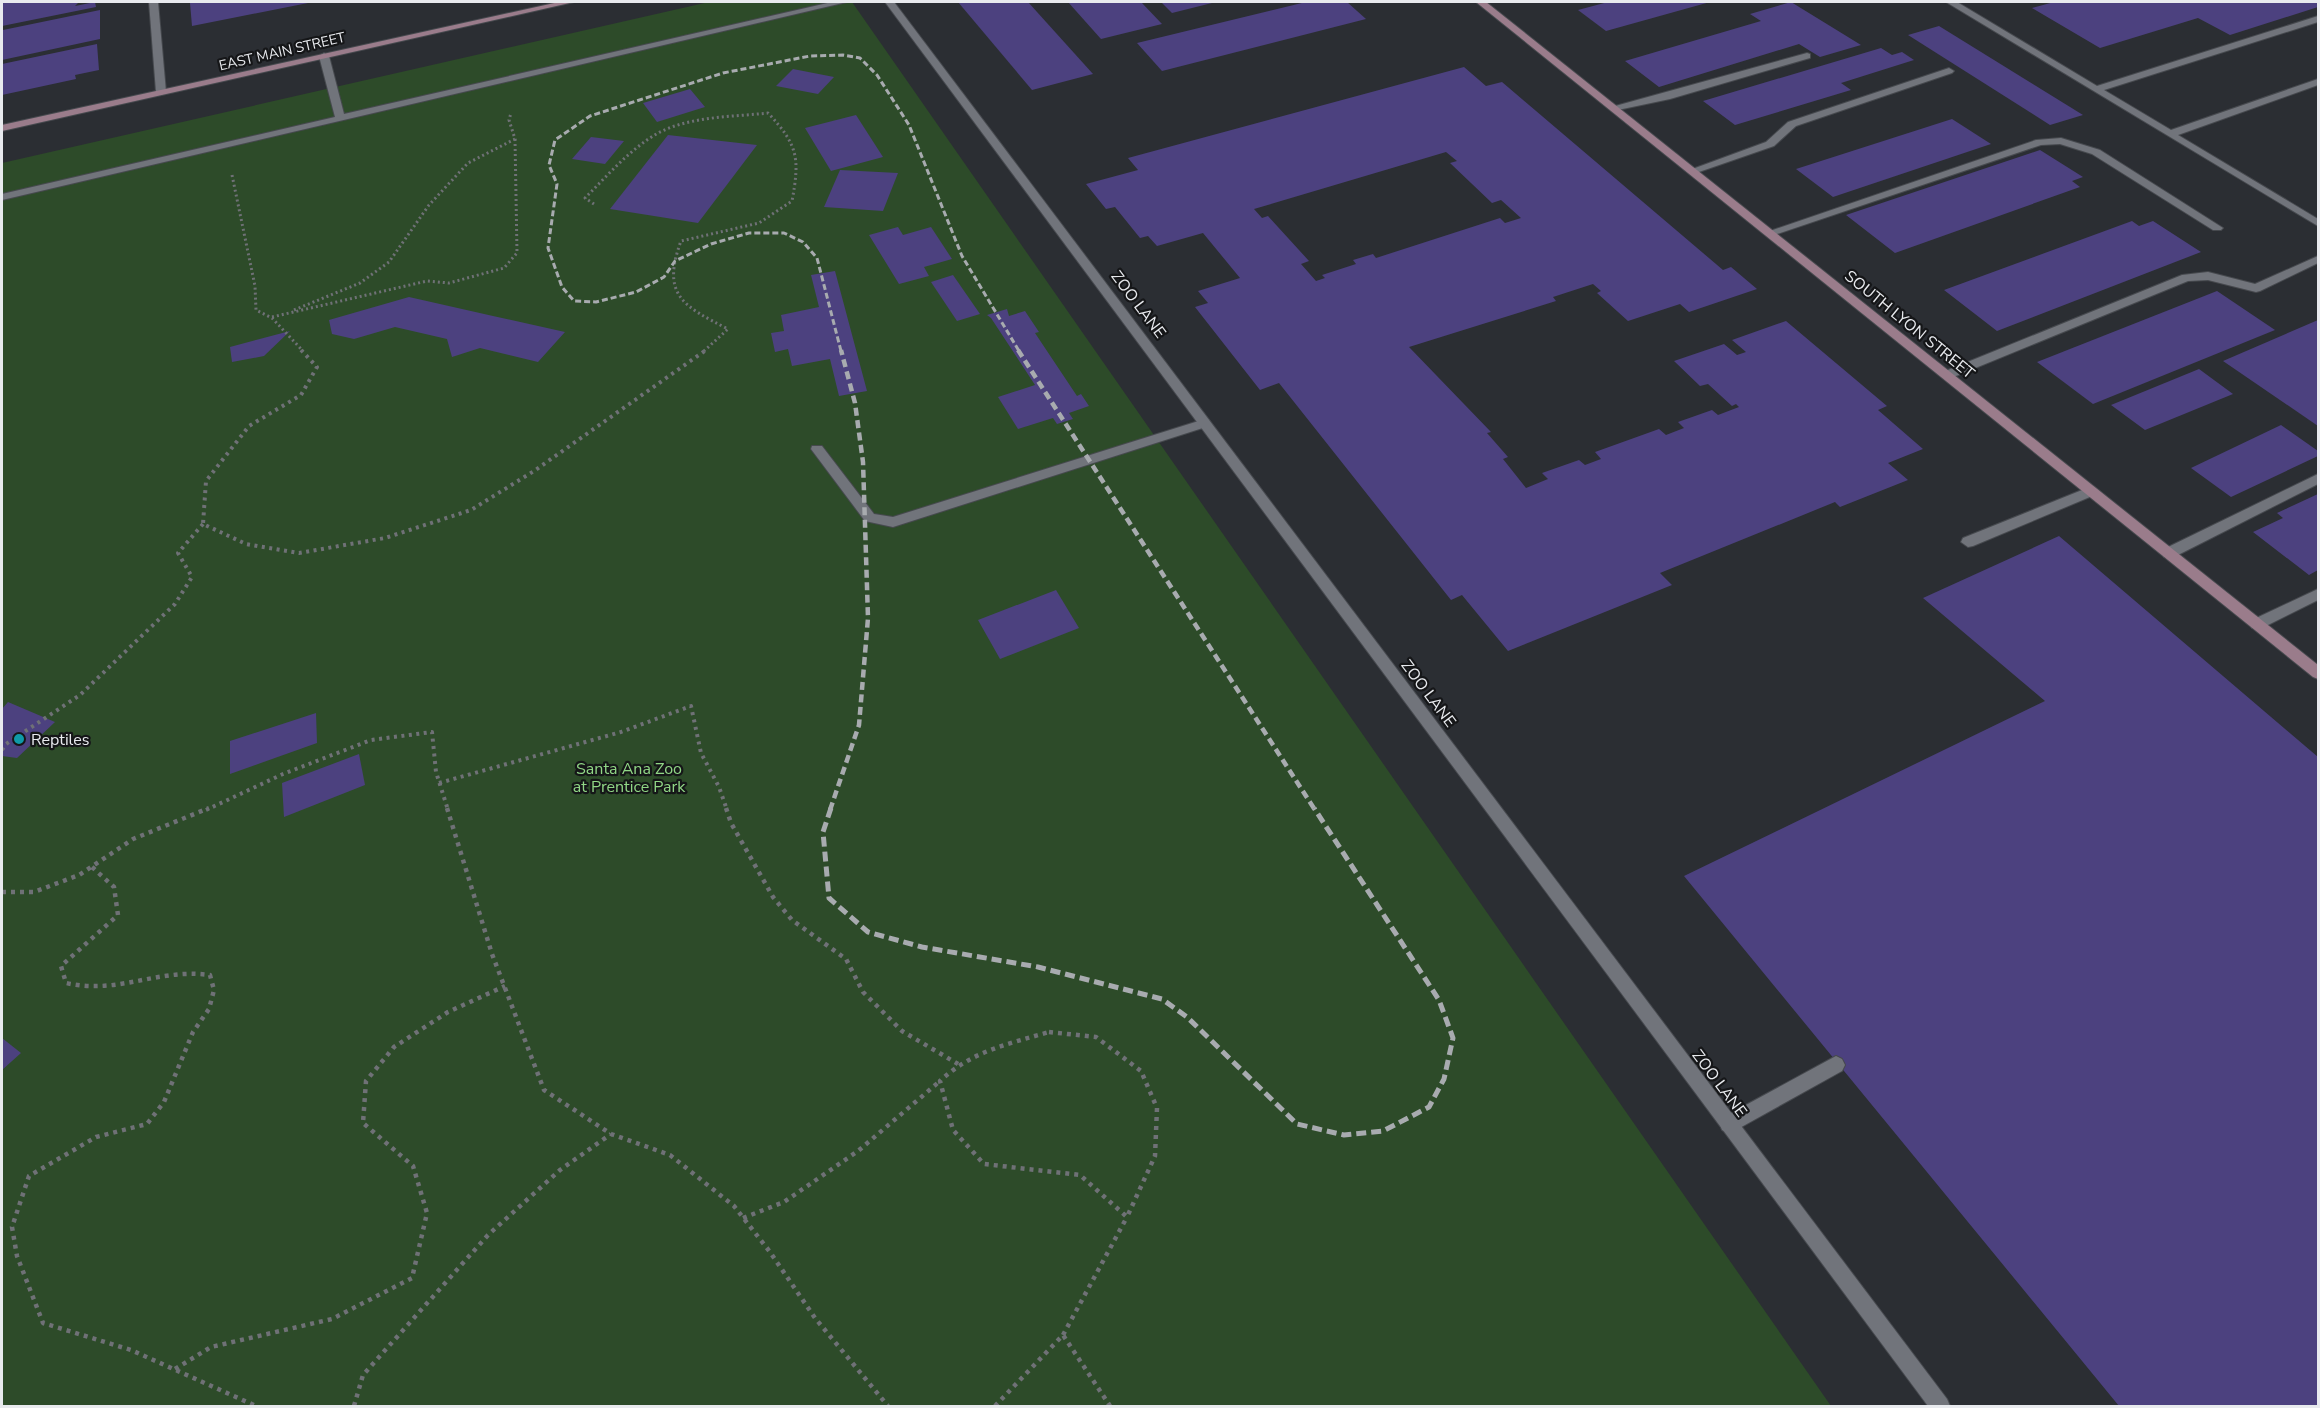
<svg xmlns="http://www.w3.org/2000/svg" width="2320" height="1408" font-family="'Nunito Sans',sans-serif">
<style>
.green{fill:#2d4b29}
.building{fill:#4c417f;fill-rule:evenodd}
.lines{fill:none;stroke-linecap:round;stroke-linejoin:round}
.lane-casing{stroke:#46494e;stroke-width:2}
.street-casing{stroke:#46494e;stroke-width:2}
.secondary-casing{stroke:#46494e;stroke-width:2}
.path-far2{stroke:#6f7176;stroke-width:3;stroke-dasharray:2 3;stroke-linecap:butt}
.path-far1{stroke:#6f7176;stroke-width:4;stroke-dasharray:3 4.5;stroke-linecap:butt}
.path{stroke:#6f7176;stroke-width:4.5;stroke-dasharray:4 5;stroke-linecap:butt}
.lane{fill:#71747b;fill-rule:evenodd}
.street{fill:#71747b;fill-rule:evenodd}
.secondary{fill:#9a7c8b;fill-rule:evenodd}
.rail-far2{stroke:#a8abaf;stroke-width:3;stroke-dasharray:6 3;stroke-linecap:butt}
.rail-far1{stroke:#a8abaf;stroke-width:4.5;stroke-dasharray:8 4.5;stroke-linecap:butt}
.rail{stroke:#a8abaf;stroke-width:5;stroke-dasharray:10 5;stroke-linecap:butt}
.culture-dot{fill:#0f9aa8;stroke:#151618;stroke-width:2}
.labels{text-anchor:middle;stroke-width:4.5;stroke-linejoin:round;paint-order:stroke}
.far-street-label{font-size:14px;fill:#e8eaee;stroke:#151618}
.street-label{font-size:16px;fill:#e8eaee;stroke:#151618}
.poi-label{font-size:16px;fill:#e8eaee;stroke:#151618;text-anchor:start}
.park-label{font-size:16px;fill:#91d786;stroke:#151618}
</style>
<rect width="100%" height="100%" fill="#2b2e33"/>
<!-- green -->
<polygon class="green" points="709,2 852,2 1831,1406 2,1406 2,163"/>
<!-- building -->
<g class="building">
<polygon points="2,2 79,2 75,6 95,2 96,7 2,26"/>
<polygon points="198,2 308,2 308,3 192,26 190,3"/>
<polygon points="958,2 1028,2 1093,74 1032,90"/>
<polygon points="1068,2 1141,2 1162,24 1101,39"/>
<polygon points="1161,2 1216,2 1172,13"/>
<polygon points="1306,2 1347,2 1366,19 1162,71 1137,43"/>
<polygon points="1608,2 1710,2 1606,31 1578,10"/>
<polygon points="1791,2 1861,45 1820,57 1799,44 1659,87 1625,61 1761,21 1750,14"/>
<polygon points="2054,2 2318,2 2318,7 2230,35 2198,18 2100,48 2032,8"/>
<polygon points="100,10 100,39 2,60 3,30"/>
<polygon points="1939,26 2083,115 2050,125 1908,35"/>
<polygon points="97,44 99,70 75,75 76,79 2,95 2,64"/>
<polygon points="1881,48 1892,55 1902,52 1914,60 1841,83 1851,90 1735,125 1703,101"/>
<path d="M1464,67L1486,86L1502,82L1723,270L1731,267L1757,289L1689,312L1680,304L1628,321L1597,293L1601,291L1593,284L1553,297L1556,301L1409,347L1491,432L1487,433L1508,457L1503,459L1526,488L1548,479L1542,473L1579,460L1585,465L1601,459L1595,452L1659,429L1666,435L1684,428L1678,422L1712,410L1718,415L1739,407L1736,404L1732,406L1708,384L1700,386L1674,361L1724,344L1737,355L1746,352L1732,340L1786,321L1887,406L1878,410L1923,449L1888,463L1908,480L1840,507L1835,502L1660,573L1672,585L1508,651L1462,595L1451,600L1279,383L1260,390L1195,307L1208,303L1198,291L1240,278L1203,233L1157,246L1148,236L1140,238L1115,207L1106,209L1086,184L1138,170L1128,158ZM1446,152L1457,161L1450,163L1492,203L1501,200L1521,218L1505,223L1500,218L1376,258L1373,254L1353,260L1356,264L1322,275L1325,278L1316,281L1301,264L1309,261L1268,216L1262,218L1254,209Z"/>
<polygon points="793,69 834,77 818,94 776,86"/>
<polygon points="690,89 705,107 657,122 643,103"/>
<polygon points="856,115 883,157 831,171 805,128"/>
<polygon points="1952,119 1991,144 1833,197 1796,169"/>
<polygon points="668,135 757,145 698,223 610,209"/>
<polygon points="591,137 624,141 605,164 572,159"/>
<polygon points="2040,150 2083,177 2072,181 2080,187 1895,253 1846,215"/>
<polygon points="840,170 898,173 883,211 824,207"/>
<polygon points="2132,221 2139,226 2153,221 2201,252 1997,331 1944,290"/>
<polygon points="898,227 903,235 931,227 952,259 924,267 929,276 899,284 869,235"/>
<polygon points="835,271 867,391 839,396 830,359 792,366 788,349 775,352 771,333 784,331 781,315 819,307 811,275"/>
<polygon points="953,275 980,314 957,321 931,282"/>
<polygon points="2217,291 2275,330 2093,404 2037,362"/>
<polygon points="409,297 493,316 565,332 538,362 480,348 452,357 447,339 395,327 354,339 332,334 329,320"/>
<polygon points="1007,309 1009,316 1025,311 1039,332 1035,333 1077,396 1081,394 1089,406 1069,413 1073,419 1057,424 1053,418 1018,429 998,397 1035,385 991,318 987,315"/>
<polygon points="2318,320 2318,426 2223,361"/>
<polygon points="290,331 264,356 232,362 230,347"/>
<polygon points="2199,369 2233,394 2145,430 2111,405"/>
<polygon points="2281,425 2318,451 2318,456 2231,497 2191,468"/>
<polygon points="2318,494 2318,570 2309,575 2253,532 2283,518 2277,513"/>
<polygon points="2059,536 2318,757 2318,1406 2119,1406 1684,876 2045,701 1923,598"/>
<polygon points="1056,590 1079,628 1000,659 978,620"/>
<polygon points="8,702 55,722 17,758 2,756 2,709"/>
<polygon points="316,713 317,743 230,774 230,741"/>
<polygon points="359,754 365,785 284,817 282,783"/>
<polygon points="2,1038 21,1053 2,1070"/>
</g>
<g class="lines">
<!-- lane casing -->
<g class="lane-casing">
<g id="lane">
<polygon points="149,2 158,2 166,92 161,95 156,92"/>
<polygon points="832,2 847,2 2,200 2,194 335,117 319,56 324,53 329,56 344,114"/>
<polygon points="1946,2 1957,2 2097,86 2318,16 2318,22 2104,90 2171,130 2318,79 2318,85 2178,135 2318,219 2318,226"/>
<polygon points="1807,53 1810,54 1810,58 1670,99 1613,111 1608,108"/>
<polygon points="1949,68 1954,71 1952,73 1796,126 1774,146 1696,173 1687,171 1766,142 1788,122"/>
<polygon points="2061,138 2100,150 2223,228 2221,230 2213,230 2092,154 2060,144 2041,145 1774,235 1766,235 1764,233 2036,140"/>
<polygon points="2318,256 2318,263 2260,291 2256,292 2208,280 2188,281 1951,378 1947,379 1941,375 1943,372 2182,275 2208,272 2255,284"/>
<polygon points="1205,419 1209,420 1209,426 893,527 865,521 811,449 812,446 822,446 874,514 893,517"/>
<polygon points="2318,474 2318,484 2174,557 2164,557 2162,553 2164,549"/>
<polygon points="2092,486 2099,491 2097,494 1973,546 1968,547 1961,542 1963,538"/>
<polygon points="2318,589 2318,600 2262,628 2252,628 2250,624 2252,620"/>
<polygon points="1836,1056 1842,1059 1845,1065 1842,1071 1736,1130 1729,1133 1722,1130 1720,1124 1722,1118"/>
</g>
</g>
<!-- street casing -->
<g class="street-casing">
<polygon id="street" points="885,2 894,2 1947,1399 1950,1406 1928,1406"/>
</g>
<!-- secondary casing -->
<g class="secondary-casing">
<g id="secondary">
<polygon points="559,2 574,2 2,131 2,125"/>
<polygon points="1476,2 1486,2 2318,665 2318,679 2313,677"/>
</g>
</g>
<!-- path-far2 -->
<g class="path-far2">
<polyline points="232,175 255,286 256,310 272,318 303,351"/>
<path d="M594,204L585,198C608,175 630,149 658,133C691,116 732,117 768,113C798,145 800,158 792,201L759,223L681,241C661,295 683,306 728,329L704,351"/>
<polyline points="294,310 360,283 389,262 429,205 468,163 515,139 509,120 511,113"/>
<polyline points="272,317 427,281 449,283 504,268 517,253 515,139"/>
</g>
<!-- path-far1 -->
<g class="path-far1">
<polyline points="301,350 317,367 301,395 249,426 206,481 203,524 246,544 299,553 385,538 471,510 534,471 706,350"/>
<polyline points="2,750 6,744 80,695 175,604 192,577 178,553 203,524"/>
<polyline points="439,783 621,732 691,706 701,753 719,787 727,810"/>
<polyline points="206,810 283,774 371,740 432,732 436,772 448,810"/>
</g>
<!-- path -->
<g class="path">
<polyline points="447,808 492,954 544,1090 611,1134 670,1155 734,1206 770,1252 815,1318 888,1406"/>
<polyline points="726,808 731,823 773,897 792,920 846,959 863,992 902,1031 958,1064"/>
<path d="M92,867L114,887L118,915L61,966L66,983C119,995 157,968 210,975L214,990L209,1009L193,1032L164,1102L147,1124L96,1137L29,1176L12,1227L17,1256L43,1323L131,1350L256,1406"/>
<polyline points="2,892 34,892 79,875 133,839 209,808"/>
<path d="M1049,1032L1096,1037L1141,1071L1157,1108L1155,1156L1127,1217L1080,1175L984,1164L953,1130L940,1081C972,1051 1008,1044 1049,1032Z"/>
<polyline points="743,1218 784,1202 858,1151 940,1081"/>
<polyline points="1063,1335 1127,1217"/>
<polyline points="175,1369 211,1347 332,1319 412,1278 427,1213 413,1166 363,1123 366,1081 394,1047 448,1012 505,986"/>
<polyline points="354,1406 363,1375 488,1235 560,1170 611,1134"/>
<polyline points="995,1406 1063,1335 1110,1406"/>
</g>
<!-- lane -->
<use href="#lane" class="lane"/>
<!-- street -->
<use href="#street" class="street"/>
<!-- secondary -->
<use href="#secondary" class="secondary"/>
<!-- rail-far2 -->
<polyline class="rail-far2" points="841,351 817,258 803,242 784,233 749,233 711,244 675,261 664,277 636,292 596,302 574,301 562,287 548,248 557,184 549,165 555,140 590,116 723,73 810,56 843,55 860,58 877,75 909,125 962,256 1019,351"/>
<!-- rail-far1 -->
<g class="rail-far1">
<polyline points="1018,350 1315,810"/>
<polyline points="830,810 859,725 868,618 863,462 855,403 841,350"/>
</g>
<!-- rail -->
<polyline class="rail" points="831,808 823,832 829,898 868,932 922,947 1038,967 1162,999 1187,1017 1297,1124 1344,1135 1383,1131 1429,1107 1444,1079 1453,1038 1439,1000 1314,808"/>
</g>
<!-- markers -->
<circle class="culture-dot" cx="19" cy="739" r="6"/>
<g class="labels">
<!-- far-street labels -->
<g class="far-street-label">
<text transform="translate(282 51) rotate(-13)" y="5">EAST MAIN STREET</text>
</g>
<!-- street labels -->
<g class="street-label">
<text transform="translate(1139 304) rotate(53)" y="6">ZOO LANE</text>
<text transform="translate(1910 324) rotate(39)" y="6">SOUTH LYON STREET</text>
<text transform="translate(1429 693) rotate(53)" y="6">ZOO LANE</text>
<text transform="translate(1720 1083) rotate(53)" y="6">ZOO LANE</text>
</g>
<!-- poi labels -->
<g class="poi-label">
<text x="31" y="745">Reptiles</text>
</g>
<!-- park labels -->
<g class="park-label">
<text x="629" y="774">Santa Ana Zoo<tspan x="629" dy="18">at Prentice Park</tspan></text>
</g>
</g>
<!-- border -->
<rect width="2320" height="1408" fill="none" stroke="#e8eaee" stroke-width="6"/>
</svg>
